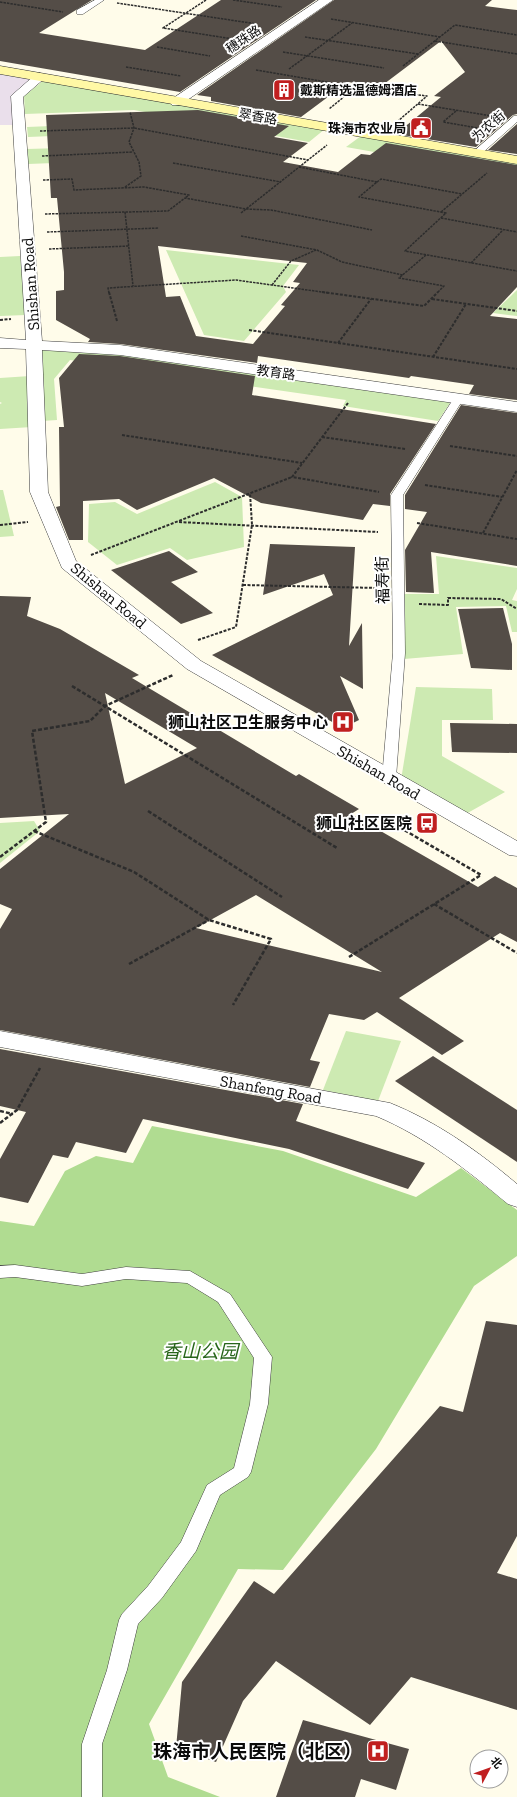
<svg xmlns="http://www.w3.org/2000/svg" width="517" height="1797" font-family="'Zilla Slab','Noto Sans SC',serif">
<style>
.industrial{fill:#eadfeb}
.green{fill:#cdeab2}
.forest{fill:#b0dc91}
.building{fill:#544d47;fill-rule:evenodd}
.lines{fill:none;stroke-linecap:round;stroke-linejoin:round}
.service-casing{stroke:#3e3e3e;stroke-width:1}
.minor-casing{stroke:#3e3e3e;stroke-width:1}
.tertiary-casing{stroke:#3e3e3e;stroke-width:1}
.secondary-casing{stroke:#2d2d2d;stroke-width:1}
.path-far2{stroke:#2d2d2d;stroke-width:1.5;stroke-dasharray:2.5 1;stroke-linecap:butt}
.path-far1{stroke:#2d2d2d;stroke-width:2;stroke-dasharray:3 1.5;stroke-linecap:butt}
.path{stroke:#2d2d2d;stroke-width:2.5;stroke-dasharray:4 2;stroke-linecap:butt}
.service{fill:#fff;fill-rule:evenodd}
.minor{fill:#fff;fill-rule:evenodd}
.tertiary{fill:#fff;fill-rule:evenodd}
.secondary{fill:#fff8a5;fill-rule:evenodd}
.labels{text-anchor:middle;stroke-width:4;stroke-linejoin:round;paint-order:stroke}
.far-street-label{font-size:13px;fill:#0b0b0b;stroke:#fff}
.far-poi-label{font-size:13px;font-weight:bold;fill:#0b0b0b;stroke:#fff;text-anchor:start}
.street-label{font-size:16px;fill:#0b0b0b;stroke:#fff}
.poi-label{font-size:16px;font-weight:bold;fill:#0b0b0b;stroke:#fff;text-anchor:end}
.near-park-label{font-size:19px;font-style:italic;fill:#27651a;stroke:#fff}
.near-poi-label{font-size:19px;font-weight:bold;fill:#0b0b0b;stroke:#fff;text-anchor:end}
</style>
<rect width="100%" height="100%" fill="#fffcea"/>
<!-- industrial -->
<polygon class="industrial" points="0,71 39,77 16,96 18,125 0,125"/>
<!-- green -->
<g class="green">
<polygon points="44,80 325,129 309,142 134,110 25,114 24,96"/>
<polygon points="125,123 126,133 28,137 27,127"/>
<polygon points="361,136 517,162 517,174 487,172 346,147"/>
<polygon points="129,146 131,160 28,164 27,149"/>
<polygon points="166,250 299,265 283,286 286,292 244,341 204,335"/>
<polygon points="20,256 26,315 0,316 0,257"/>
<polygon points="517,290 517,316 493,313"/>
<polygon points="37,346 118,352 452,400 438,421 343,406 346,400 70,360 54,379 57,420 42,421"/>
<polygon points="30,376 32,427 0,429 0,404 2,403 0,402 0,378"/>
<polygon points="215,482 242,497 244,547 187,560 170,548 117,565 88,542 89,504 115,502 137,514"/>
<polygon points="0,490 3,490 14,536 0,537"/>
<polygon points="436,556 517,568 517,589 512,600 517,601 517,632 512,632 506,606 456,607 463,654 404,659 403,594 439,594"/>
<polygon points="416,687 492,689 493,720 442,720 442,756 505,792 464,815 401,780"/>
<polygon points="34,821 40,831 0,863 0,823"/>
<polygon points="346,1031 401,1041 378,1101 323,1090"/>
</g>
<!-- forest -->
<polygon class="forest" points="152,1126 283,1151 416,1197 461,1168 517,1210 517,1256 474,1286 376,1449 283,1570 238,1569 149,1724 168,1777 220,1797 0,1797 0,1221 34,1226 65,1171 96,1156 133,1163"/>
<!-- building -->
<g class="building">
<polygon points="0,0 92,0 39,33 145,50 221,0 316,0 180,92 0,61"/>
<polygon points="334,0 492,0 485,6 517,10 517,114 513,115 476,147 396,134 441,97 434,96 465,72 441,41 380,87 348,82 301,117 211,101 211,97 197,95"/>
<path d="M198,110L289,126L274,137L308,143L283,162L338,172L361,154L370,155L386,143L517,165V287L490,316L517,319V400L469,394L474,385L411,376L409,378L258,356L257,363L120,344L88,342L90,339L56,320V291L64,290V272L57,198H51L46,115ZM158,246L307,263L293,282L300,283L281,305L285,306L253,344L196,336L180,296L166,297Z"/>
<polygon points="517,124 517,154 488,150"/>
<polygon points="79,354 120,356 255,376 252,395 436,424 390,494 390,506 373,504 363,520 261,503 214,478 137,510 119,499 83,501 83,540 69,540 56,507 60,506 59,427 64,427 59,378"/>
<polygon points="461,405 517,413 517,566 431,552 434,593 406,592 405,550 427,512 405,509 405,495"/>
<polygon points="270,544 355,547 349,646 362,623 363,689 340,676 359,720 343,728 212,655 333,595 324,574 263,595"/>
<polygon points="169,551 198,572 171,582 213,613 181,624 111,570"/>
<path d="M0,596L31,597L27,616L60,629L139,675L132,678L296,776L299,774L359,809L351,814L478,887L495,876L517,888V942L500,933L399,998L464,1041L442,1055L377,1012L364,1020L329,1014L310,1060L320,1062L310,1087L0,1030V929L12,909L0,904V869L69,814L0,818ZM105,693L197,748L125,784ZM256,895L382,972L196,928Z"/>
<polygon points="503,608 512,644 512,670 471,668 458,609"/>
<polygon points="450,723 517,724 517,753 452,752"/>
<polygon points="0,1049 303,1104 296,1121 425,1163 408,1189 289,1149 143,1119 126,1153 76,1142 68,1158 53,1155 28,1203 0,1197 0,1159 26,1112 0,1106"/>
<polygon points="433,1056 517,1110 517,1162 395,1081"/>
<polygon points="486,1321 517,1325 517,1536 497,1573 517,1579 517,1710 411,1677 370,1725 276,1661 243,1701 216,1762 176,1748 182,1682 254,1581 274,1594 440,1406 463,1412"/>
<polygon points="303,1720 409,1749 396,1790 361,1779 355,1797 276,1797"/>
</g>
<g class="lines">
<!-- service casing -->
<g class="service-casing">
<g id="service">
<polygon points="95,0 104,0 83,14 77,14 77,10"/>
<polygon points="514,116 517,116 517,122 480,155 474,155 474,151"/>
<polygon points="459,395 464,398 403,495 405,653 396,778 389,782 382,778 393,653 391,495 454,398"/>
<polygon points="15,1265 82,1274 126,1267 190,1271 230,1294 272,1357 268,1404 251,1472 248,1477 220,1495 196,1551 162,1598 138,1624 127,1670 102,1744 102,1797 82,1797 82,1744 107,1670 119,1620 122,1614 148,1586 181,1542 207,1485 234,1468 250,1404 254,1358 218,1302 187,1283 126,1279 82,1286 15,1277 0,1278 0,1266"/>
</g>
</g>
<!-- minor casing -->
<g class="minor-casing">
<g id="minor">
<polygon points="319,0 333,0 180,105 172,105 170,102 172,99"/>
<path d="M0,1031L390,1103C437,1122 478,1151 517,1184V1207L508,1204C467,1170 426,1137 376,1116L0,1047Z"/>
</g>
</g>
<!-- tertiary casing -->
<g class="tertiary-casing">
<polygon id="tertiary" points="40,73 46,77 23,97 42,341 120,345 517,402 517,412 120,355 42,350 48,492 76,561 201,661 517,841 517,856 509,855 187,669 62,568 30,492 26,349 0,348 0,338 26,340 11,96 36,74"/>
</g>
<!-- secondary casing -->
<g class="secondary-casing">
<polygon id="secondary" points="0,66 517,156 517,164 0,74"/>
</g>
<!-- path-far2 -->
<g class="path-far2">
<polyline points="206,0 163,28 233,39"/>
<polyline points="233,0 282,7"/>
<polyline points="0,2 63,12"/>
<polyline points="117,3 257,24"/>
<polyline points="331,19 440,37"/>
<polyline points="305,37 418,54"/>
<polyline points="435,41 517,54"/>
<polyline points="157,47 210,56"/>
<polyline points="283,52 384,68"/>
<polyline points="403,66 455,25 517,35"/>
<polyline points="126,67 181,76"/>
<polyline points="289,69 352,23"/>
<polyline points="256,70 356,87 329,109"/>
<polyline points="356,87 427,96 398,121"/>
<polyline points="418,104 492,116"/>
<polyline points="456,111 443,122 478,128"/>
<polyline points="40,131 134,128 308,160"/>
<polyline points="42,156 133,152"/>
<polyline points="173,163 281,182"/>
<polyline points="299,167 377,182 359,197 446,213 405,251 517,271"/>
<polyline points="43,180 72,179 74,190 144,187 189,195 185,198"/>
<polyline points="377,182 381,179 462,194"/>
<polyline points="125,187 141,176 139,162 129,142 134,128 130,112"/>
<polyline points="125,212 133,286"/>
<polyline points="441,212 487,173"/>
<polyline points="241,213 327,145"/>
<polyline points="45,214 168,211 185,198 246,209 271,210 372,230"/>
<polyline points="441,218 517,232"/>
<polyline points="47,232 159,228"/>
<polyline points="241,236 317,250 342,262 403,275"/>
<polyline points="49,249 129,246"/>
<polyline points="426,255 399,278 444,286 437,293"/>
<polyline points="471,263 503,230"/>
<polyline points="272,285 291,261 316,250"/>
<polyline points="109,293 108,288 236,280 329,293"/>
</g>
<!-- path-far1 -->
<g class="path-far1">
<polyline points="109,292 117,321"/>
<polyline points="322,292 424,306 438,292"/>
<polyline points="432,299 517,311"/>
<polyline points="0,320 11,319"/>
<polyline points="249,330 517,369"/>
<polyline points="338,343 371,299"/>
<polyline points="433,357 466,304"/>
<polyline points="348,403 292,477 379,492"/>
<polyline points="122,435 302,463"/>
<polyline points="322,437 405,449"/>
<polyline points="450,446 517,456"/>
<polyline points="425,485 502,497"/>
<polyline points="179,522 378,532"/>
<polyline points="417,523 517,539"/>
<polyline points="0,525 28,522"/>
<polyline points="483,533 517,470"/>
<polyline points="91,555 292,477"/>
<polyline points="243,585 378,588"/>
<polyline points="419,604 448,605 448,598 501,599 517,609"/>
<polyline points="198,640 236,627 252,525 250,493"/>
</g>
<!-- path -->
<g class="path">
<polyline points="72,686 337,848"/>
<polyline points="148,811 282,897"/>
<polyline points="34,831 134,872 209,920 271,939 233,1005"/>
<polyline points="0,857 46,822 32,731 90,721 105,706 173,675"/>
<polyline points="434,904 517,953"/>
<polyline points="349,957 481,875 382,817"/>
<polyline points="129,964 209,920"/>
<polyline points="0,1111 13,1114"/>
<polyline points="0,1123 17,1110 40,1068"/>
</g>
<!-- service -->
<use href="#service" class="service"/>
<!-- minor -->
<use href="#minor" class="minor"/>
<!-- tertiary -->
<use href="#tertiary" class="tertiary"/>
<!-- secondary -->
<use href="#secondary" class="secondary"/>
</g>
<!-- icons -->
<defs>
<g id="building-square" transform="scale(1.15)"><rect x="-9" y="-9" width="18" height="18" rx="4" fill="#c01f20" stroke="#fff"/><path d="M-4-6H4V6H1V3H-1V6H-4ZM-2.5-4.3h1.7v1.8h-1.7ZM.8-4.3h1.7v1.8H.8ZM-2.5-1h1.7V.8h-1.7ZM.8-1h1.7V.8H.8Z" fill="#fff"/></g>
<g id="civic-square" transform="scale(1.15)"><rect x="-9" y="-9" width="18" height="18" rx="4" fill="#c01f20" stroke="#fff"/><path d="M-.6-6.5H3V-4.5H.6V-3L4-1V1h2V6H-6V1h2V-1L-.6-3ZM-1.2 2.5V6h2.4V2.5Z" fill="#fff"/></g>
<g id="hospital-square" transform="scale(1.15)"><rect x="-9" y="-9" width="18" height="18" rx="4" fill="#c01f20" stroke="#fff"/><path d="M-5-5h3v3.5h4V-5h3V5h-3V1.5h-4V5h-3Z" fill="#fff"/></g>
<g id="bus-square" transform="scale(1.15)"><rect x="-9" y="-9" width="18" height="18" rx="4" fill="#c01f20" stroke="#fff"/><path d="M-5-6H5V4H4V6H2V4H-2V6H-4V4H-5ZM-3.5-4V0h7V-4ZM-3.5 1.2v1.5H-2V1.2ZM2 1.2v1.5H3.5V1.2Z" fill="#fff"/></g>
</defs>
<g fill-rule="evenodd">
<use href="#building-square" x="284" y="90"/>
<use href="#civic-square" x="421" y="128"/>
<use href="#hospital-square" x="343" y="722"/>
<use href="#bus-square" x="427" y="823"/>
<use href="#hospital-square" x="378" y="1751"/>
</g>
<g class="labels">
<!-- far-street labels -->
<g class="far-street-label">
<text transform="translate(243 39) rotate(-34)" y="5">穗珠路</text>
<text transform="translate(258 116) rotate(10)" y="5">翠香路</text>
<text transform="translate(488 126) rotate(-41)" y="5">为农街</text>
<text transform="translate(276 372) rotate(8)" y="5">教育路</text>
</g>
<!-- far-poi labels -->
<g class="far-poi-label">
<text x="300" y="95">戴斯精选温德姆酒店</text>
<text x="406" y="133" text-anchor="end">珠海市农业局</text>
</g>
<!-- street labels -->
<g class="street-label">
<text transform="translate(30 284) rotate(-94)" y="6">Shishan Road</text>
<text transform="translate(382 580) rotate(-91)" y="6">福寿街</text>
<text transform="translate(109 595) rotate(40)" y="6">Shishan Road</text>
<text transform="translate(379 772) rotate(30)" y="6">Shishan Road</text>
<text transform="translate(271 1089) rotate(10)" y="6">Shanfeng Road</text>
</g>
<!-- poi labels -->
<g class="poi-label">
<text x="328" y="728">狮山社区卫生服务中心</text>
<text x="412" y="829">狮山社区医院</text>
</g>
<!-- near-park labels -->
<g class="near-park-label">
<text x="200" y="1358">香山公园</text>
</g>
<!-- near-poi labels -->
<g class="near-poi-label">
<text x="362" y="1758">珠海市人民医院（北区）</text>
</g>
</g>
<!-- north arrow -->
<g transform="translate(489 1769) rotate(49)"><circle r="19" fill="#ffffff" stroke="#9d9d9d"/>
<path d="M0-3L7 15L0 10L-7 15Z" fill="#c01f20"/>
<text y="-6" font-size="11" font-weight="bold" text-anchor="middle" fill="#0b0b0b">北</text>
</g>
</svg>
